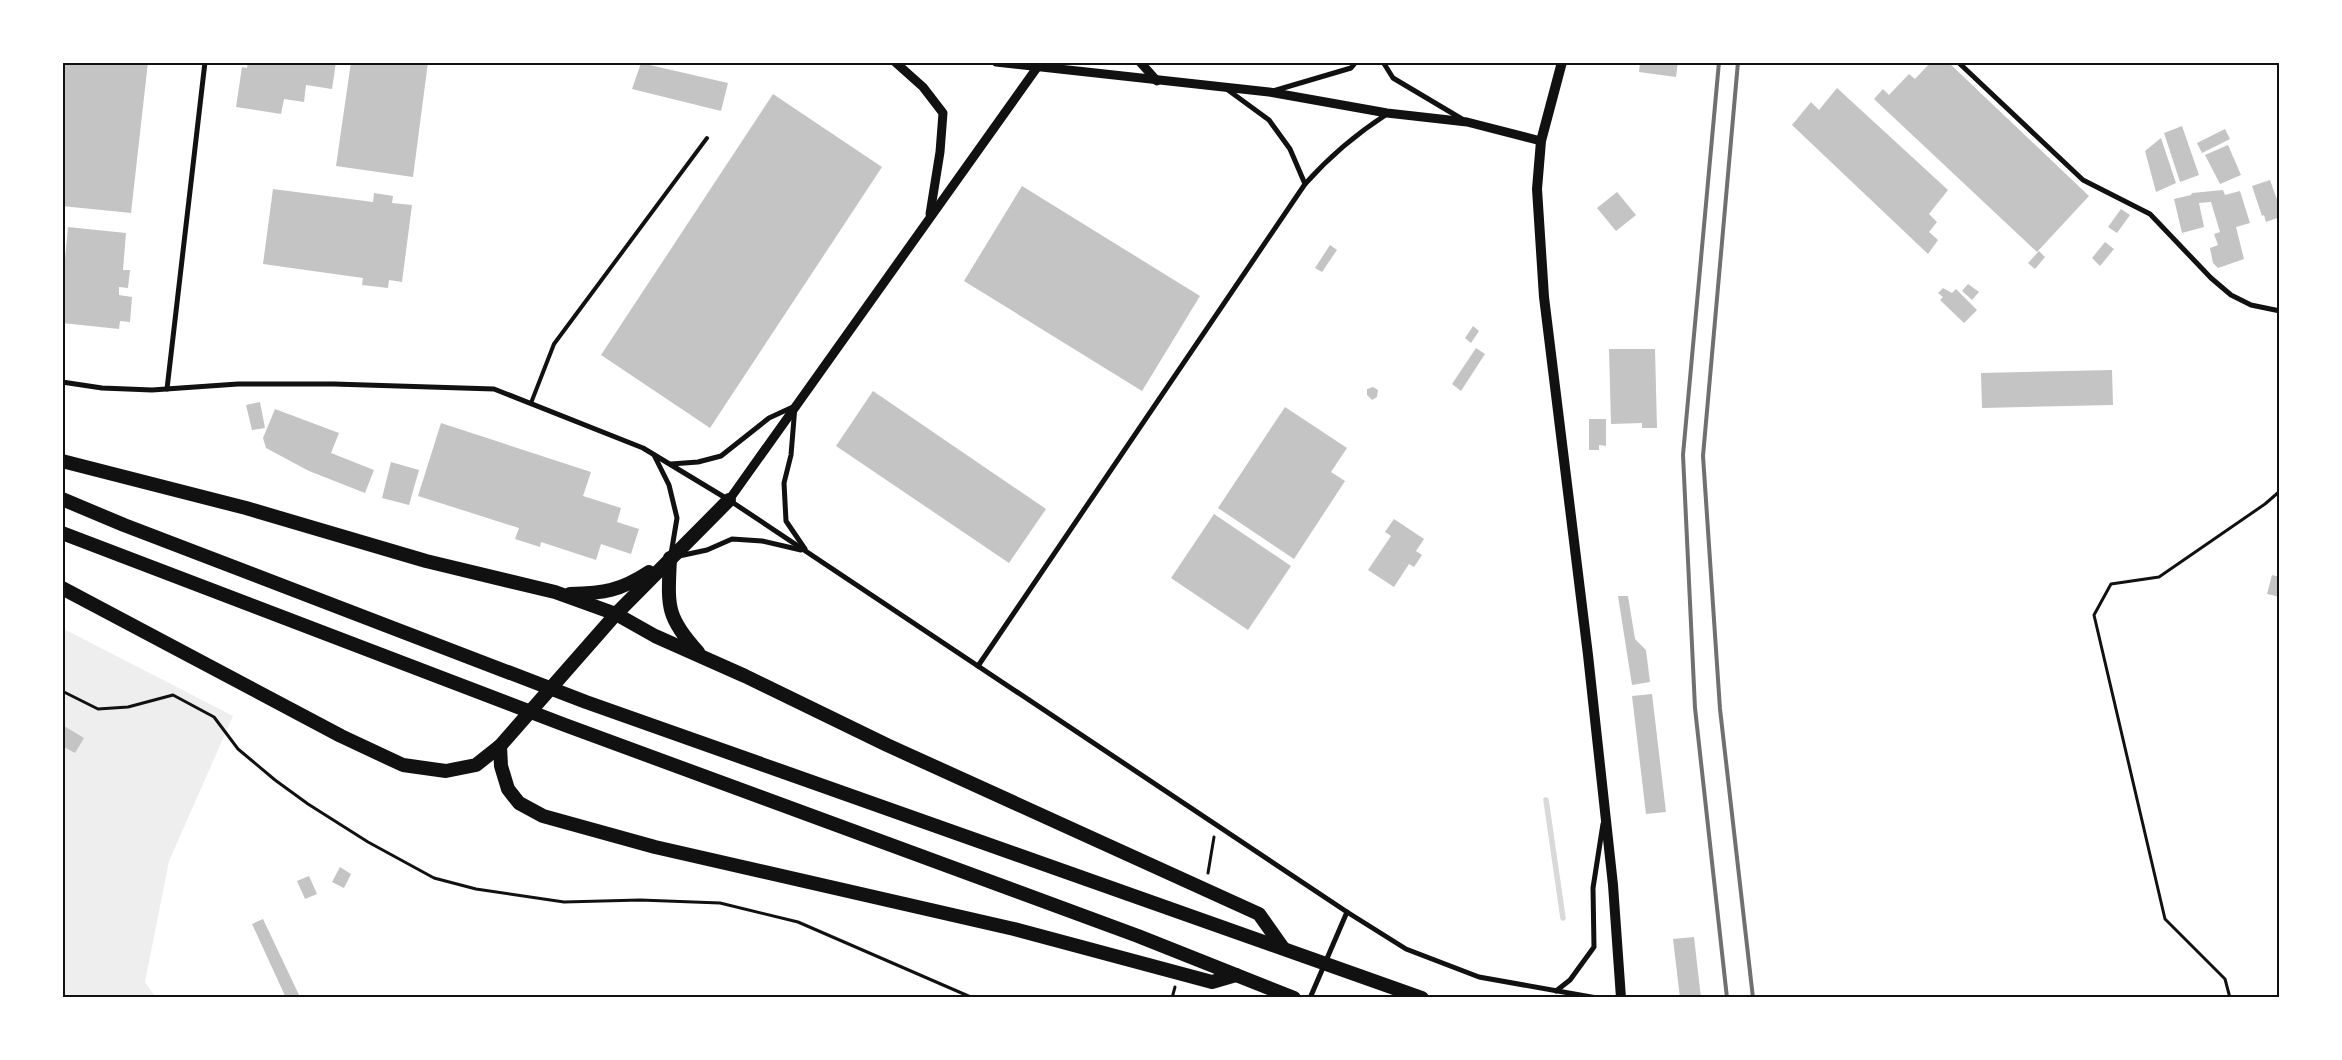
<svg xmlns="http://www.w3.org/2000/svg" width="2342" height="1060" font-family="'Golos Text',sans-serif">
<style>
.green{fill:#eee}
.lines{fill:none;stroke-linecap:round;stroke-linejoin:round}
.stream{stroke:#d9d9d9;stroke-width:5.5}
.building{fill:#c4c4c4}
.path{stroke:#111;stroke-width:3}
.service{stroke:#111;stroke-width:4}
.minor{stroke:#111;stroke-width:5}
.tertiary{stroke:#111;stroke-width:9}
.secondary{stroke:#111;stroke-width:10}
.trunk{stroke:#111;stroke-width:14}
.rail{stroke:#707070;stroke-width:4}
.neatline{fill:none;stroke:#111;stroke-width:2}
</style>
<rect width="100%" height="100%" fill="#fff"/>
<!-- green -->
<polygon class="green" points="62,628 233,716 169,861 145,982 155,997 63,997"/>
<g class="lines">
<!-- stream -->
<polyline class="stream" points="1546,800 1563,918"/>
</g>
<!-- building -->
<g class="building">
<polygon points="62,62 148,62 131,213 62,206"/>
<polygon points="248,62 336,62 332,89 306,85 304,102 284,99 281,114 236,107 242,67 247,68"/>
<polygon points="351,62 428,62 413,177 336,166"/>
<polygon points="1640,62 1678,62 1676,77 1639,72"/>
<polygon points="1931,62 1948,62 2089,196 2037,252 1874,99 1883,89 1889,95 1909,74 1915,79"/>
<polygon points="641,63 728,83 721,111 632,89"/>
<polygon points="1837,88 1948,190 1929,214 1937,222 1929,232 1938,240 1928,254 1792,125 1811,102 1819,110"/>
<polygon points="773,94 882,167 710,428 601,355"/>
<polygon points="2182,126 2199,175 2180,182 2164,133"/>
<polygon points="2225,129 2230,139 2202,153 2197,143"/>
<polygon points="2161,138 2176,183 2156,192 2145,151"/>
<polygon points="2228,145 2241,175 2220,184 2205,155"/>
<polygon points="2270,180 2280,208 2277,211 2280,217 2266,222 2264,215 2262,216 2252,186"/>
<polygon points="1022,186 1200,296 1142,391 964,281"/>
<polygon points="273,189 373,202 374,193 393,196 392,203 412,205 402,282 389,280 388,288 362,285 363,278 263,264"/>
<polygon points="2223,190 2225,195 2240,191 2250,223 2236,227 2244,259 2218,268 2213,263 2210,248 2218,245 2214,234 2220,232 2211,202 2199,203 2204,227 2182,233 2174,199 2191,195 2192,193"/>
<polygon points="1617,192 1636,215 1616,231 1597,208"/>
<polygon points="2121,209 2130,215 2117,233 2108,227"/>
<polygon points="68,227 126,233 123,270 130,270 128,288 119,287 119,295 132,297 130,322 120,321 119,329 62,323 62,259 65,259"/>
<polygon points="2105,242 2114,249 2100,266 2092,258"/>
<polygon points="1330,245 1337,250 1322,272 1315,268"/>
<polygon points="2039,251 2045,257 2035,269 2028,263"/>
<polygon points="1968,284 1979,292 1972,300 1962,291"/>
<polygon points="1943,288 1952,293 1956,289 1977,310 1964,323 1940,300 1943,297 1938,293"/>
<polygon points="1473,326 1479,331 1471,343 1465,338"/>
<polygon points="1476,348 1485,354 1461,391 1452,384"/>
<polygon points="1609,349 1655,349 1657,428 1642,428 1642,423 1611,424"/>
<polygon points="2112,370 2113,405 1982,408 1981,373"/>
<polygon points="1373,387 1378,390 1377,397 1372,400 1367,395 1367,389"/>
<polygon points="873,391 1046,509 1009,563 836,446"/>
<polygon points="260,402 265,428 252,430 246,405"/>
<polygon points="1285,407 1347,448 1331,472 1345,481 1294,559 1218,508"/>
<polygon points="275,409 339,433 331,453 374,470 365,493 309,471 266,448 263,438"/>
<polygon points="1589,419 1606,419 1606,446 1599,445 1599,450 1589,450"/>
<polygon points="441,423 591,472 583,496 621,508 617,522 639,529 631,554 601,544 596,560 541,542 540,547 515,539 519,528 418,496"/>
<polygon points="391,462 419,470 409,505 382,498"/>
<polygon points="1214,514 1291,566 1248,630 1171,578"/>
<polygon points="1394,519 1424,539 1416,551 1422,555 1414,567 1409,564 1394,587 1368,570 1391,536 1385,532"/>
<polygon points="2272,575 2280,577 2280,597 2267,594"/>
<polygon points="1618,596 1628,596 1635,639 1646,650 1650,682 1632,685"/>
<polygon points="1652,694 1666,812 1646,814 1632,696"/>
<polygon points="64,726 84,738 75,753 62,746"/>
<polygon points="340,867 351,874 344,888 332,882"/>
<polygon points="309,876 317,894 305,899 297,881"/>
<polygon points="263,919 299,995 293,998 286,998 252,924"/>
<polygon points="1694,937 1701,998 1680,998 1673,939"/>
</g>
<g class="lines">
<!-- path -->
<g class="path">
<polyline points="62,691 98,709 128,707 173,695 214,717 238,749 275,780 308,804 368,842 434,878 476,889 564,902 640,900 720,903 798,922 973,998"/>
<polyline points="1208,873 1214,837"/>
<polyline points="1172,998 1175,987"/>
<polyline points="2230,998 2225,979 2165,919 2094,615 2111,584 2159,577 2265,504 2280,491"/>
</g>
<!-- service -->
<polyline class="service" points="531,403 554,344 707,138"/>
<!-- minor -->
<g class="minor">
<polyline points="1383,62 1393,78 1462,119"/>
<polyline points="1958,62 2083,180 2150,214 2211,278 2231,295 2251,305 2280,311"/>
<path d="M1228,90L1269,120L1290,149L1305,184C1330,156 1356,134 1387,114"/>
<polyline points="1273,91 1351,68 1356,62"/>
<polyline points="62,382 102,388 152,390 238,384 334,384 494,389 643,448 729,500 1347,912 1406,949 1479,977 1597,998"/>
<polyline points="167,389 205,62"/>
<polyline points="654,455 669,485 677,518 671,554"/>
<polyline points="671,464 698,462 721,456 769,418 795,406 791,455 784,483 786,521 805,549"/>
<polyline points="679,556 707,550 732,539 762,541 801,550"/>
<polyline points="978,666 1305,184"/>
<polyline points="1556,991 1570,980 1594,947 1593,888 1603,824"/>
<polyline points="1310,998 1347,912"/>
</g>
<!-- tertiary -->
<g class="tertiary">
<polyline points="895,62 923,87 943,113 940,152 930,214"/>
<polyline points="996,62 1269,92 1387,113 1467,122 1541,141"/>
<polyline points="1140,62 1157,81"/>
<polyline points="729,500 1041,62"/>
</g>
<!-- secondary -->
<polyline class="secondary" points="1562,62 1541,141 1537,189 1544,297 1588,655 1613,885 1621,998"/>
<!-- trunk -->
<g class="trunk">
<polyline points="62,461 246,508 426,561 555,592 616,614 655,636 745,676 887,745 1259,914 1283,948"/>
<polyline points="62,499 124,525 586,702 1422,998"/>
<polyline points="62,533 565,725 1138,936 1294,998"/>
<path d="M670,558C668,605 665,616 698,652"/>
<polyline points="62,588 341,736 403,765 446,771 476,765 500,746 616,614 729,500"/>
<path d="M570,594C604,593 620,591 649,572"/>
<polyline points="500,746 501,766 508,789 519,803 543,816 655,847 1014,929 1212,982 1236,975"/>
</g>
<!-- rail -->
<g class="rail">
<polyline points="1719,62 1683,455 1695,708 1727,998"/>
<polyline points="1738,62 1703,456 1720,709 1753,998"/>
</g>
</g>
<!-- border -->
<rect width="2342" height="1060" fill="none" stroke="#ffffff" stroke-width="128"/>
<rect x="64" y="64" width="2214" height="932" class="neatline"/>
</svg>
